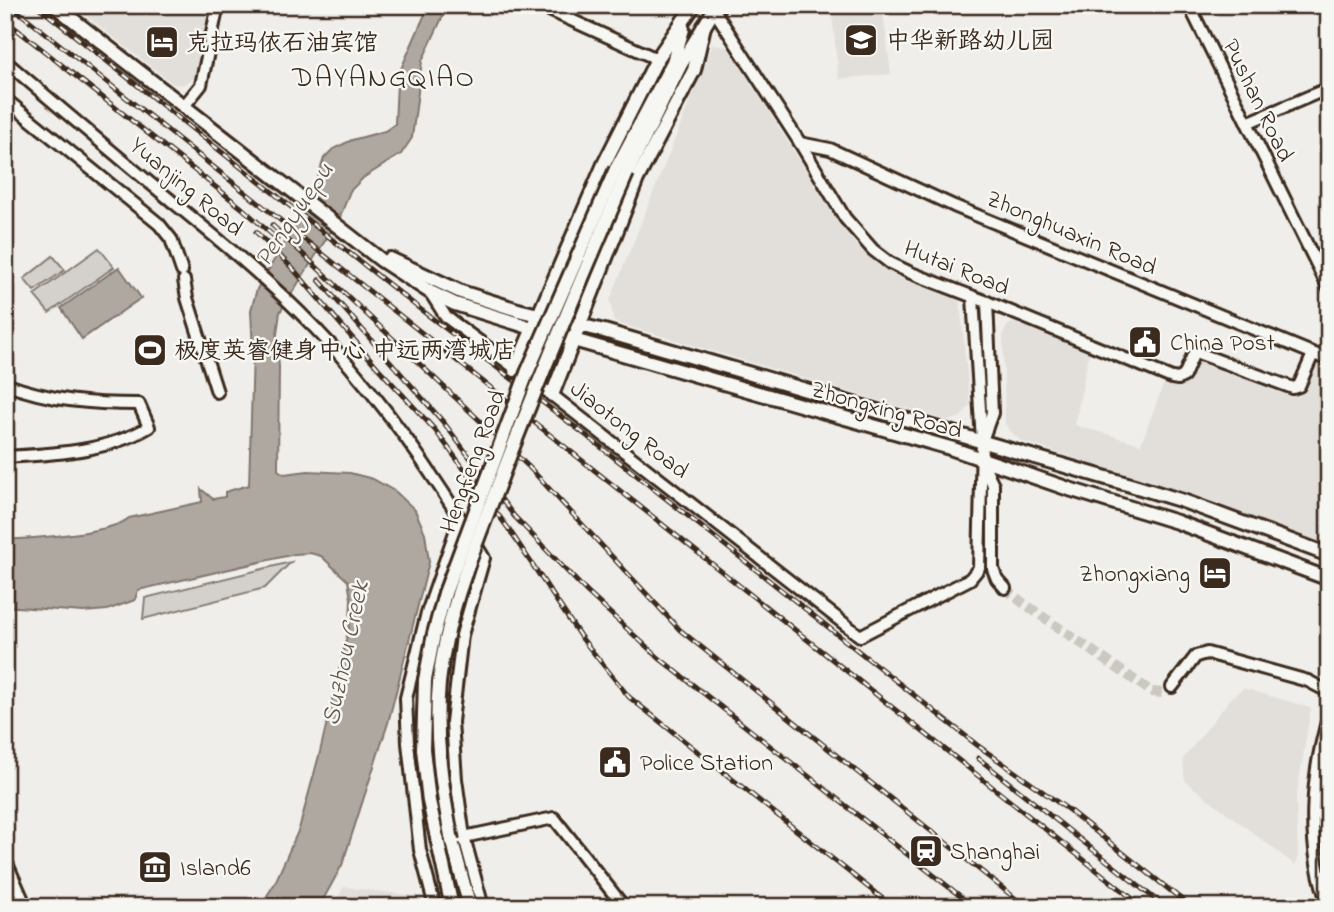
<svg xmlns="http://www.w3.org/2000/svg" width="1334" height="912" font-family="'Indie Flower','LXGW WenKai TC',sans-serif">
<style>
.built{fill:#e2dfdb}
.green{fill:#d4d1cc;stroke:#887e75;stroke-width:2}
.water{fill:#afa8a1;stroke:#81766d;stroke-width:2}
.lines{fill:none;stroke-linecap:round;stroke-linejoin:round}
.minor-tunnel{stroke:#cbc7c1;stroke-width:10;stroke-dasharray:10 5;stroke-linecap:butt}
.minor-casing{stroke:#3b2a1e;stroke-width:16}
.major-casing{stroke:#3b2a1e;stroke-width:18}
.minor{stroke:#f6f6f2;stroke-width:10}
.major{stroke:#f6f6f2;stroke-width:12}
.rail-casing{stroke:#3b2a1e;stroke-width:5}
.rail{stroke:#f6f6f2;stroke-width:2.5;stroke-dasharray:8;stroke-linecap:butt}
.major-bridge-casing{stroke:#3b2a1e;stroke-width:18;stroke-linecap:butt}
.major-bridge{stroke:#f6f6f2;stroke-width:12}
.labels{text-anchor:middle;stroke-width:5;stroke-linejoin:round;paint-order:stroke}
.poi-label{font-size:24px;fill:#3b2a1e;stroke:#f6f6f2;text-anchor:start}
.street-label{font-size:24px;fill:#3b2a1e;stroke:#f6f6f2}
.water-label{font-size:26px;font-style:italic;fill:#64564c;stroke:#f6f6f2}
.quarter-label{font-size:28px;letter-spacing:2px;fill:#3b2a1e;stroke:#f6f6f2}
</style>
<rect width="100%" height="100%" fill="#efeeea"/>
<filter id="ink" filterUnits="userSpaceOnUse"><feTurbulence type="fractalNoise" baseFrequency=".0143" numOctaves="2"/><feDisplacementMap in="SourceGraphic" scale="14" xChannelSelector="R" yChannelSelector="G"/><feConvolveMatrix kernelMatrix="1 2 1 2 8 2 1 2 1" color-interpolation-filters="sRGB"/></filter>
<g filter="url(#ink)">
<!-- built -->
<g class="built">
<polygon points="72,5 211,5 196,77 182,85 173,84"/>
<polygon points="831,5 882,5 891,74 839,79"/>
<polygon points="713,44 728,47 840,224 857,246 880,266 902,279 954,297 960,302 970,405 961,417 948,421 614,322 610,300"/>
<polygon points="1015,323 1089,353 1075,425 1141,444 1164,383 1175,387 1193,341 1294,382 1305,357 1329,367 1329,546 1133,477 1021,441 1009,430 1005,423 1003,333 1009,324"/>
<polygon points="1243,688 1311,708 1296,799 1298,860 1295,865 1185,781 1183,759 1231,698"/>
<polygon points="344,887 424,897 427,907 333,907"/>
</g>
<!-- green -->
<g class="green">
<polygon points="99,248 114,267 49,313 34,295"/>
<polygon points="53,256 65,270 34,291 24,279"/>
<polygon points="291,562 265,588 143,619 145,598"/>
</g>
<!-- water -->
<g class="water">
<path d="M429,5H448L422,61L412,138L401,154L363,178L350,191L340,217L280,312L276,341L279,366L278,470L284,474L308,471L350,473L373,479L396,492L415,510L425,533L429,562L388,723L342,865L319,907H260L275,883L299,829L320,752L350,623L351,599L348,581L321,556L310,553L295,554L138,590L135,600L107,610L83,612L5,606V540C31,538 111,534 129,518L202,502L201,489L213,499L225,497V492L249,485L253,352L251,310L257,289L312,196L324,158L333,149L352,140L385,131L395,124L397,83L401,69Z"/>
<polygon points="119,267 141,298 82,339 61,308"/>
</g>
<g class="lines">
<!-- minor-tunnel -->
<polyline class="minor-tunnel" points="1005,588 1023,603 1152,692 1162,693 1172,687"/>
<!-- minor casing -->
<g class="minor-casing">
<g id="minor">
<polyline points="538,5 657,59"/>
<polyline points="721,5 714,10 800,143 845,218 873,250 890,263 911,273 987,302 1172,378 1178,379 1184,376 1193,355 1198,353 1293,388 1299,386 1313,354"/>
<polyline points="1189,5 1329,289"/>
<path d="M5,61C59,107 113,153 168,198C218,239 270,281 315,328C381,396 436,477 484,558L462,635L452,722L456,779L464,837L483,907"/>
<polyline points="5,99 159,224 171,239 182,271"/>
<polyline points="184,106 201,85 218,5"/>
<polyline points="1247,123 1329,88"/>
<polyline points="800,143 830,149 954,206 1329,360"/>
<polyline points="184,280 187,298 217,392"/>
<polyline points="430,292 446,317 552,395 860,636 970,579 979,568 982,441 973,297"/>
<path d="M5,384C50,401 92,404 139,404L149,427C107,452 53,454 5,457"/>
<polyline points="983,438 992,413 987,302"/>
<polyline points="983,462 993,485 993,569 997,579 1005,588"/>
<polyline points="1172,687 1196,656 1207,653 1308,681 1329,692"/>
<path d="M1329,715C1311,776 1305,846 1329,906"/>
<polyline points="459,838 554,818 624,907"/>
<polyline points="5,859 26,907"/>
<polyline points="435,907 420,850 408,743 406,698 427,613 460,518"/>
</g>
</g>
<!-- major casing -->
<g class="major-casing">
<g id="major">
<polyline points="54,5 381,260 430,292 455,304 532,328 950,448 1069,489 1177,522 1329,579"/>
<polyline points="616,169 673,62 683,29"/>
<polyline points="627,173 681,64 714,10"/>
<polyline points="390,259 461,292 518,310 604,331 1134,486 1183,501 1329,555"/>
<polyline points="515,370 605,162 657,59 694,5"/>
<polyline points="552,395 637,179 694,70 704,26"/>
<polyline points="452,841 470,907"/>
</g>
</g>
<!-- minor -->
<use href="#minor" class="minor"/>
<!-- major -->
<use href="#major" class="major"/>
<!-- rail casing -->
<g class="rail-casing">
<g id="rail">
<polyline points="10,5 1143,907"/>
<polyline points="36,5 420,309 587,436 977,745 1070,811 1191,907"/>
<polyline points="5,20 242,208 277,239"/>
<polyline points="272,225 529,467 680,630 1026,907"/>
<polyline points="256,232 295,271 378,368 435,430 508,528 580,636 629,697 893,907"/>
<polyline points="319,280 444,423 514,516 587,592 659,658 974,907"/>
<polyline points="978,758 1165,907"/>
</g>
</g>
<!-- rail -->
<use href="#rail" class="rail"/>
<!-- major-bridge casing -->
<g class="major-bridge-casing">
<g id="major-bridge">
<path d="M452,841C442,790 434,735 439,683C446,614 473,551 498,486C538,380 582,277 627,173"/>
<polyline points="452,907 429,801 423,749 425,680 434,634 445,593 527,373 616,169"/>
</g>
</g>
<!-- major-bridge -->
<use href="#major-bridge" class="major-bridge"/>
</g>
</g>
<!-- icons -->
<defs>
<g id="school-square" transform="scale(1.75)"><rect x="-9" y="-9" width="18" height="18" rx="4" fill="#3b2a1e" stroke="#f6f6f2"/><path d="M0-5L7-2L0 1L-7-2ZM-4 1L0 2.5L4 1V4Q0 6-4 4Z" fill="#fff"/></g>
<g id="hotel-square" transform="scale(1.75)"><rect x="-9" y="-9" width="18" height="18" rx="4" fill="#3b2a1e" stroke="#f6f6f2"/><path d="M-6-4.5h1.5V1H6V5H4.5V3h-9V5H-6ZM-4 0a1.8 1.8 0 1 1 3.6 0ZM.5 0V-2.5h3Q6-2.5 6 0Z" fill="#fff"/></g>
<g id="civic-square" transform="scale(1.75)"><rect x="-9" y="-9" width="18" height="18" rx="4" fill="#3b2a1e" stroke="#f6f6f2"/><path d="M-.6-6.5H3V-4.5H.6V-3L4-1V1h2V6H-6V1h2V-1L-.6-3ZM-1.2 2.5V6h2.4V2.5Z" fill="#fff"/></g>
<g id="stadium-square" transform="scale(1.75)"><rect x="-9" y="-9" width="18" height="18" rx="4" fill="#3b2a1e" stroke="#f6f6f2"/><path d="M0-5a6.5 5 0 1 0 0 10a6.5 5 0 1 0 0-10ZM-3.5-1.8h7v3.6h-7Z" fill="#fff"/></g>
<g id="station-square" transform="scale(1.75)"><rect x="-9" y="-9" width="18" height="18" rx="4" fill="#3b2a1e" stroke="#f6f6f2"/><path d="M-3-6H3Q5-6 5-4V2Q5 4 3 4L4.5 6H3L1.5 4h-3L-3 6H-4.5L-3 4Q-5 4-5 2V-4Q-5-6-3-6ZM-3.5-4v3h7v-3ZM-3.5 1v1.5H-2V1ZM2 1v1.5H3.5V1Z" fill="#fff"/></g>
<g id="museum-square" transform="scale(1.75)"><rect x="-9" y="-9" width="18" height="18" rx="4" fill="#3b2a1e" stroke="#f6f6f2"/><path d="M0-6L6-3V-2H-6V-3ZM-5-1h2V3h-2ZM-1-1h2V3h-2ZM3-1h2V3H3ZM-6 4H6V6H-6Z" fill="#fff"/></g>
</defs>
<g fill-rule="evenodd">
<use href="#school-square" x="861" y="40"/>
<use href="#hotel-square" x="162" y="42"/>
<use href="#civic-square" x="1145" y="342"/>
<use href="#stadium-square" x="150" y="350"/>
<use href="#hotel-square" x="1215" y="573"/>
<use href="#civic-square" x="615" y="762"/>
<use href="#station-square" x="926" y="851"/>
<use href="#museum-square" x="155" y="867"/>
</g>
<g class="labels">
<!-- poi labels -->
<g class="poi-label">
<text x="886" y="48">中华新路幼儿园</text>
<text x="186" y="50">克拉玛依石油宾馆</text>
<text x="1170" y="350">China Post</text>
<text x="174" y="358">极度英睿健身中心 中远两湾城店</text>
<text x="1190" y="581" text-anchor="end">Zhongxiang</text>
<text x="640" y="770">Police Station</text>
<text x="950" y="859">Shanghai</text>
<text x="180" y="875">Island6</text>
</g>
<!-- street labels -->
<g class="street-label">
<text transform="translate(1259 100) rotate(64)" y="8">Pushan Road</text>
<text transform="translate(187 186) rotate(40)" y="8">Yuanjing Road</text>
<text transform="translate(1072 232) rotate(23)" y="8">Zhonghuaxin Road</text>
<text transform="translate(957 267) rotate(22)" y="8">Hutai Road</text>
<text transform="translate(887 409) rotate(16)" y="8">Zhongxing Road</text>
<text transform="translate(630 429) rotate(38)" y="8">Jiaotong Road</text>
<text transform="translate(472 461) rotate(-70)" y="8">Hengfeng Road</text>
</g>
<!-- water labels -->
<g class="water-label">
<text transform="translate(293 214) rotate(-56)" y="9">Pengyuepu</text>
<text transform="translate(344 653) rotate(-78)" y="9">Suzhou Creek</text>
</g>
<!-- quarter labels -->
<g class="quarter-label">
<text x="384" y="86">DAYANGQIAO</text>
</g>
</g>
<!-- margin -->
<rect width="1334" height="912" fill="none" stroke="#f6f6f2" stroke-width="28"/>
<rect x="14" y="14" width="1306" height="884" fill="none" stroke="#3b2a1e" stroke-width="2.5" filter="url(#ink)"/>
</svg>
